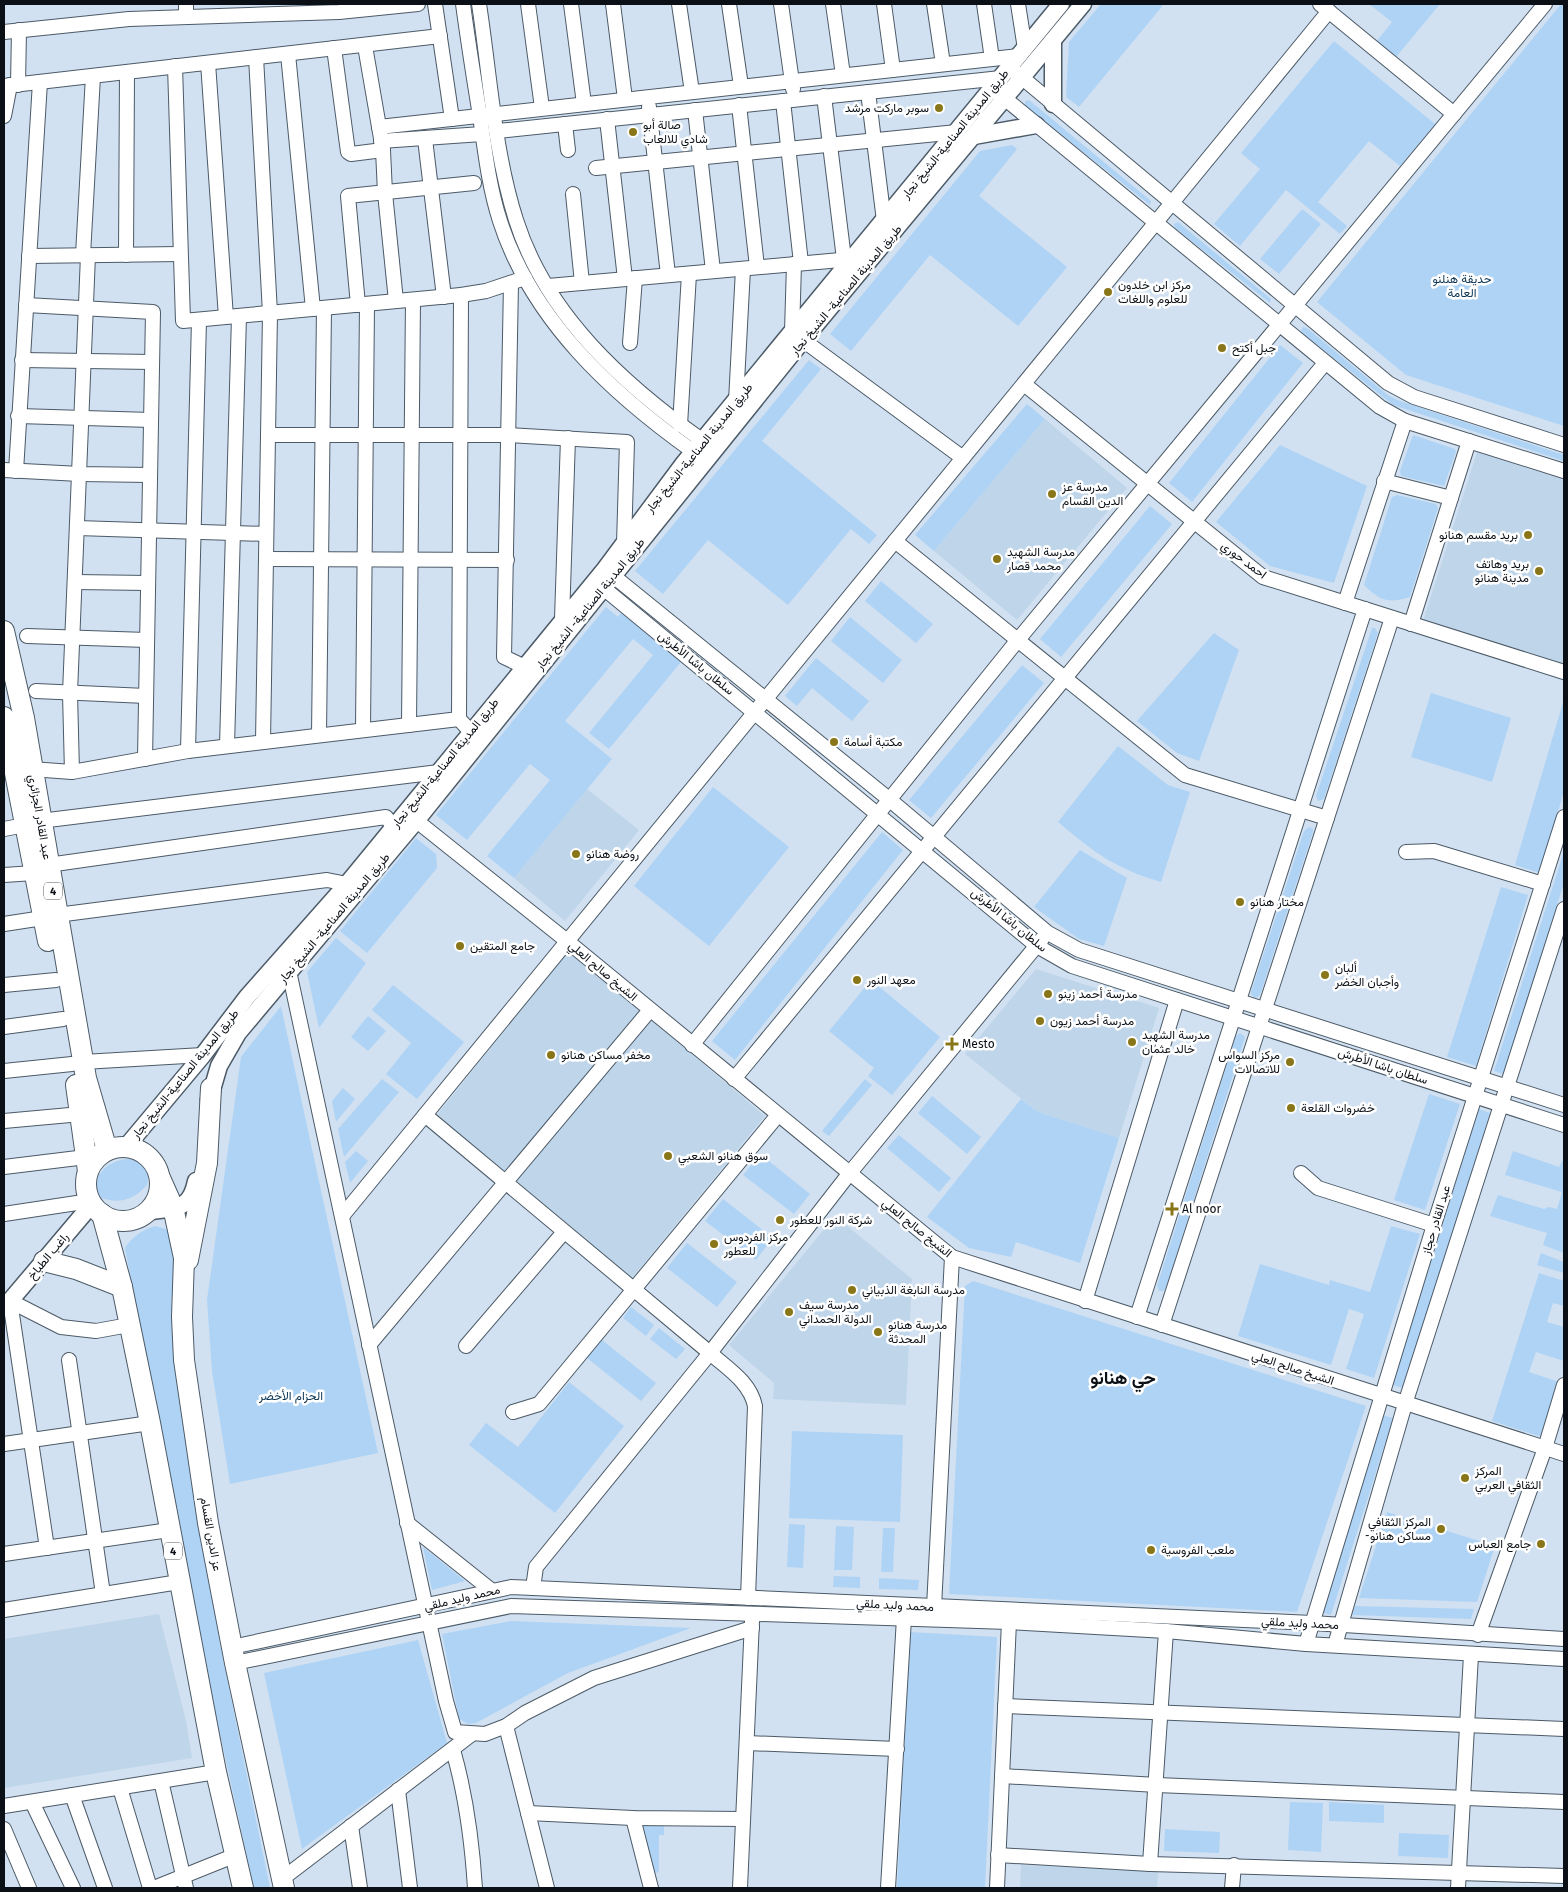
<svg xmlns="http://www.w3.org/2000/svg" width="1568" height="1892" font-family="'Fira Sans',Vazirmatn,sans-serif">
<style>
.built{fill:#bfd5ea}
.green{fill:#afd3f5}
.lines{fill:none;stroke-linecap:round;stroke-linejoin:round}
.minor-casing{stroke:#4c5a67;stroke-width:16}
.major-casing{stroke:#4c5a67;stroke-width:19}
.highway-casing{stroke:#4c5a67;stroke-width:22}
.minor{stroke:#fff;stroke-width:14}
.major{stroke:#fff;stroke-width:16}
.highway{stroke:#fff;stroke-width:20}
.poi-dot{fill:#897619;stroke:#fff;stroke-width:2}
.labels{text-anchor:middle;stroke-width:5;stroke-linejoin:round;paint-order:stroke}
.shield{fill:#fff;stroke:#54585c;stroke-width:1}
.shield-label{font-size:11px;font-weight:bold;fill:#0b1016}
.poi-label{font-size:12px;fill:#0b1016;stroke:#fff;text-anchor:start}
.street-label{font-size:12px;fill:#0b1016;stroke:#fff}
.park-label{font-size:12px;fill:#0c3452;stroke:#fff}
.district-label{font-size:18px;font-weight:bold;fill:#0b1016;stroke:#fff}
</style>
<rect width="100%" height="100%" fill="#d1e1f1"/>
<!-- built -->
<g class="built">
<polygon points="1045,419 1127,488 1017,620 934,551"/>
<polygon points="1477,452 1564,480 1564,666 1423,621"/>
<polygon points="587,789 639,830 565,921 514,878"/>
<polygon points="569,951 765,1116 632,1278 436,1116"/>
<polygon points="1036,969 1159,1008 1119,1138 1038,1112 965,1054"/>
<polygon points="835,1216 912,1279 906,1405 773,1399 774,1383 729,1345"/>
<polygon points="159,1614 186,1721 192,1758 4,1788 4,1639"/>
<polygon points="1021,1865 1158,1871 1157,1888 1020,1888"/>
</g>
<!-- green -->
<g class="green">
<polygon points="1101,4 1164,4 1079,107 1066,97 1069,42"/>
<polygon points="1369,4 1440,4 1396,57 1377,41 1392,22"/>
<polygon points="1561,4 1564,4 1564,426 1406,375 1317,302"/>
<polygon points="1334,41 1435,124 1400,166 1369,141 1318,202 1347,226 1340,234 1286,190 1240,246 1214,224 1260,169 1241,153"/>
<polygon points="1029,100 1151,201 1150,205 1025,106 1025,101"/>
<polygon points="1012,145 1017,149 979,196 1067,267 1018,326 930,255 851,351 830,334 980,151"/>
<polygon points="1302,209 1321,224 1279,274 1260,259"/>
<polygon points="1178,222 1271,299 1270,303 1175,228 1174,224"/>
<polygon points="1303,327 1307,328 1389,396 1400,401 1564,455 1564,461 1393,405 1302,333 1301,330"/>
<polygon points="1280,345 1303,363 1192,502 1169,483"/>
<polygon points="809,360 821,369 762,441 877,535 869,544 851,529 788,605 708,540 663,594 635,571"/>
<polygon points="1027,404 1045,419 934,551 915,535"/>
<polygon points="1413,435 1455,449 1456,452 1444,486 1401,476 1400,471"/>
<polygon points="1280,445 1367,486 1334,583 1270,566 1216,522"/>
<path d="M1397,495L1436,504L1438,508L1410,597C1387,604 1381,601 1364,585L1392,497Z"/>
<polygon points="1150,506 1172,524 1061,657 1040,639"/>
<polygon points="881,581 933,624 916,643 865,601"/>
<polygon points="606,607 618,617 621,613 681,662 609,749 589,733 653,655 633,639 565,721 612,759 514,878 487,856 550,780 530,764 467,840 436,815"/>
<polygon points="850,617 902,660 883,683 831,641"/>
<polygon points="1372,628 1375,628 1378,633 1324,799 1318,801 1316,796"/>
<polygon points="1214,633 1239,650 1199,761 1177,753 1137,721"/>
<polygon points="816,658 869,701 852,721 812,688 797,706 785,696"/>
<polygon points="1022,665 1044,683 931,818 909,800"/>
<polygon points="1431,693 1511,718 1492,782 1411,757"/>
<polygon points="1564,699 1564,791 1540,873 1515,865"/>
<path d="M1118,746L1168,785L1190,792L1161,882C1114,868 1095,853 1058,822Z"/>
<polygon points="713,787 789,847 709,946 634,886"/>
<polygon points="1309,827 1313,829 1313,832 1260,995 1256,998 1252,996 1251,992 1304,831"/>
<polygon points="882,832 903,850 735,1060 712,1041"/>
<polygon points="416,838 436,854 437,868 367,953 340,931"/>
<polygon points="1080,850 1127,878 1104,946 1079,939 1034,907"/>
<polygon points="1564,851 1564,883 1503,1074 1494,1071"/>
<polygon points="1501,887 1528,895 1476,1066 1447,1057"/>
<polygon points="336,938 366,963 319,1028 307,972"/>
<polygon points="871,980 940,1037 892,1095 868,1076 874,1068 829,1031"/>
<polygon points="393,985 464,1042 417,1099 386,1074 411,1043 372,1010"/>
<polygon points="281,1006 378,1453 230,1484 212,1371 207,1300 241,1057"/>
<polygon points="368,1016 386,1031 368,1051 351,1037"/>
<polygon points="1240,1033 1245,1037 1166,1288 1163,1291 1159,1291 1157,1286 1236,1036"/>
<polygon points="382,1079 399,1092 344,1157 338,1129"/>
<polygon points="865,1079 872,1085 829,1136 822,1131"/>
<polygon points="343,1088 355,1099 336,1122 332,1101"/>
<polygon points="1429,1094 1460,1104 1425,1210 1394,1200"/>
<polygon points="932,1096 981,1137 967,1154 918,1113"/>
<polygon points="1021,1099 1038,1112 1119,1138 1080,1263 1016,1242 1011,1257 969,1248 927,1217"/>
<polygon points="1479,1109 1490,1113 1403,1388 1392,1385"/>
<polygon points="899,1135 951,1178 939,1192 887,1148"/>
<polygon points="356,1151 368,1161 350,1183 345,1162"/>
<polygon points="1513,1151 1559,1167 1562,1161 1564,1162 1564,1253 1543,1245 1547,1233 1490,1216 1498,1195 1544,1209 1549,1207 1557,1209 1562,1192 1505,1175"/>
<polygon points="760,1154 810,1194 794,1214 743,1175"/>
<path d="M127,1159C142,1160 151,1169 147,1185C134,1200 118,1205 99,1197C90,1176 107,1161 127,1159Z"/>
<polygon points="723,1199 773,1238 756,1260 705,1221"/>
<path d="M155,1226L166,1229L179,1248L171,1302L179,1393L220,1644L270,1888H254L186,1580L125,1248C132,1237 142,1230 155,1226Z"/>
<polygon points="1391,1226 1420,1234 1374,1378 1346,1369 1364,1314 1349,1309 1331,1365 1238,1336 1260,1264 1329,1285 1330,1280 1370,1292"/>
<polygon points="687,1243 737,1282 717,1307 667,1268"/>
<polygon points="1541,1253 1564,1262 1564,1273 1537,1265"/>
<polygon points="1539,1273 1564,1281 1564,1306 1553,1303 1547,1322 1564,1327 1564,1361 1536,1352 1529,1372 1562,1383 1545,1438 1492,1421"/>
<polygon points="973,1281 1366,1406 1297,1612 949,1594 965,1286"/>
<polygon points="631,1307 654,1325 646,1336 623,1318"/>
<polygon points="659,1328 685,1349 676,1359 650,1339"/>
<polygon points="602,1340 656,1383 641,1401 587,1358"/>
<polygon points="569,1382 624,1426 555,1513 469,1445 486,1423 518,1447"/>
<polygon points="1382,1415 1393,1418 1331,1615 1320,1612"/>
<polygon points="792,1431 903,1435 900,1522 789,1518"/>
<polygon points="1387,1512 1495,1546 1477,1602 1359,1598"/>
<polygon points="789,1524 805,1525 803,1568 787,1567"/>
<polygon points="836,1526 854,1527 852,1570 834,1570"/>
<polygon points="883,1528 895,1528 893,1572 881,1572"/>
<polygon points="423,1547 465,1581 432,1590"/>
<polygon points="834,1576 860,1577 860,1588 833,1587"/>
<polygon points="879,1578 919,1580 918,1590 879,1589"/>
<polygon points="1355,1606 1474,1609 1471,1619 1352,1615"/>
<polygon points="511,1621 691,1628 568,1673 476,1723 468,1724 459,1719 442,1634"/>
<polygon points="910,1632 997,1637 985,1888 897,1888"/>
<polygon points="418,1640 447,1743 302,1849 264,1673"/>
<polygon points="1290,1802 1323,1803 1321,1852 1288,1850"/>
<polygon points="1329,1802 1384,1805 1384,1823 1329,1821"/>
<polygon points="639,1822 664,1823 664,1835 659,1835 659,1872 649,1875"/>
<polygon points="1165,1829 1220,1832 1219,1853 1164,1851"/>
<polygon points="1399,1833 1449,1835 1448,1858 1398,1856"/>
</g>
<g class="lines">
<!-- minor casing -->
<g class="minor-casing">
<g id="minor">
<polyline points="435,4 452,119"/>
<path d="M463,4C468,41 474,79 480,116C485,151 489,187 500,221C532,320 611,393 694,452"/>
<path d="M479,4C490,75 494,151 516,220C546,315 624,385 703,441"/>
<polyline points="528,4 542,108"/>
<polyline points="571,4 584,104"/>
<polyline points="613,4 625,99"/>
<polyline points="679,4 692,92"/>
<polyline points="729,4 741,86"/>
<polyline points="781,4 793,89"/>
<polyline points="833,4 843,75"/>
<polyline points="884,4 893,70"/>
<polyline points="934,4 943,64"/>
<polyline points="984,4 992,59"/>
<polyline points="1018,4 1025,49"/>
<polyline points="1320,4 1454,114"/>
<polyline points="186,17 186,4"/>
<polyline points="4,32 129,19 339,12 418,4"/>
<polyline points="365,46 383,150 385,193 396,301"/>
<polyline points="334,48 348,152 351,154 383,150"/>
<polyline points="288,54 313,309"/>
<polyline points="256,57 270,313 263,742"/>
<polyline points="208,63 226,317"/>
<polyline points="175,66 183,321 461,295 486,291 525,278"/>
<polyline points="1014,71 1388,383 1414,397 1564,445"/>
<polyline points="18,85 19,30"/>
<polyline points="4,86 440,36"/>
<polyline points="868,92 884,221"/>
<polyline points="997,92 1380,407 1405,421 1564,471"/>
<polyline points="824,96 844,259"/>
<polyline points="783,101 801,263"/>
<polyline points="739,105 757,267"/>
<polyline points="649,107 668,275"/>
<polyline points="695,110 713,271"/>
<polyline points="4,116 10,85"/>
<polyline points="607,119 625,279"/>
<polyline points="565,124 568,150"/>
<polyline points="379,127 1019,56"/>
<polyline points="498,131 1001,78"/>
<polyline points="425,139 444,297"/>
<polyline points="381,141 482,134"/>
<polyline points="596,168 957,132"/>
<polyline points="573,194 582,283"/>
<polyline points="83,255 93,76"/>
<polyline points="126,255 127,73"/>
<polyline points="29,256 180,254"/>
<polyline points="794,264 792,332 963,458"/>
<polyline points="511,283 504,657 523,666"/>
<polyline points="548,286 852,259"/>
<polyline points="461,295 459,719 471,732"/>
<polyline points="26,305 153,312 145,759"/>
<polyline points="358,305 348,196 474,183"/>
<polyline points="630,343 635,278"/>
<polyline points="22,360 152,362"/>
<polyline points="1024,384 1263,577 1564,672"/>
<polyline points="736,401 743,269"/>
<polyline points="18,416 151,420"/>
<polyline points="680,425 689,274"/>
<polyline points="268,435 507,435 627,442 624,544"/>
<polyline points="4,470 80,474 150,475"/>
<polyline points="16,471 40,82"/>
<polyline points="1384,481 1451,498"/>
<polyline points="77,528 266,534"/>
<polyline points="895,541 1185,775 1327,818"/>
<polyline points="267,559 507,560"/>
<polyline points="606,570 890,800 1048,933 1079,950 1564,1105"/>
<polyline points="595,581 1037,946 1072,966 1564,1125"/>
<polyline points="75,582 148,583"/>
<polyline points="1345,603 1405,421"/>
<polyline points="562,619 568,438"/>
<polyline points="1411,624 1469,441"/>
<polyline points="27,636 147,640"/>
<polyline points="36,691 146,696"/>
<polyline points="409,725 413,300"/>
<polyline points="363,730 367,304"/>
<polyline points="319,735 324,308"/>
<polyline points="227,746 239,316"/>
<polyline points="188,751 199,320"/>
<polyline points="31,769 72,772 188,751 459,719"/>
<polyline points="72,772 70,693 88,255"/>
<polyline points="408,814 567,941 952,1257 1564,1454"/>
<polyline points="40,821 439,772"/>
<polyline points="4,829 25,825"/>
<polyline points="1406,852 1434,851 1543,884"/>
<polyline points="48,865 386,817 394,827"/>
<polyline points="4,875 34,873"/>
<polyline points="57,915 327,880 347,884"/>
<polyline points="4,924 43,918"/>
<polyline points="289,971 446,1701 455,1732 485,1734 506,1726 525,1713 594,1678 752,1628"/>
<polyline points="4,985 56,980"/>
<polyline points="4,1027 63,1019"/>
<polyline points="692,1045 1017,641 1545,4"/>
<polyline points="83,1062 203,1055"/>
<polyline points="4,1071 72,1064"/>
<polyline points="734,1079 1325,363"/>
<path d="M425,1115L710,1353C728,1369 750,1382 755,1406L748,1598"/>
<polyline points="4,1121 81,1114"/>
<polyline points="4,1167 86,1157"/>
<polyline points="1301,1173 1318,1188 1434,1225"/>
<polyline points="4,1214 90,1201"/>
<polyline points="343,1215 1329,11"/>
<polyline points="10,1301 47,1548"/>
<polyline points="10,1301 61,1327 96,1331 129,1325"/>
<polyline points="1085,1301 1177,1000"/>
<polyline points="1137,1317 1365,609"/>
<polyline points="1162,1325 1392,618"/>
<polyline points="369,1345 650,1010"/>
<polyline points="466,1346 564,1232"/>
<polyline points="69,1360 103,1594"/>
<polyline points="513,1412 539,1404 778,1115"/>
<polyline points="4,1444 150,1423"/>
<polyline points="407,1523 491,1590"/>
<polyline points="4,1554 169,1530"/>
<polyline points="533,1588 536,1567 710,1353 849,1174 1042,939"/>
<polyline points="934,1607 952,1257"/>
<polyline points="4,1610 179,1582"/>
<polyline points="1478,1635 1545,1448 1564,1385"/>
<polyline points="1306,1644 1434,1225 1564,817"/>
<polyline points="1335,1645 1405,1404 1564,909"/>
<polyline points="232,1647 511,1587 1312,1623 1564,1639"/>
<polyline points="235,1663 511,1606 1009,1622 1166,1631 1306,1644 1564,1659"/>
<polyline points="1005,1706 1564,1729"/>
<polyline points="506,1726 547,1888"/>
<polyline points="747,1743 897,1749"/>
<path d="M453,1750C466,1795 472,1841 475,1888"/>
<polyline points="1002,1776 1157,1785 1564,1802"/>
<polyline points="161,1781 186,1888"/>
<polyline points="120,1788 150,1888"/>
<polyline points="398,1790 410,1888"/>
<polyline points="72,1795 105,1888"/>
<polyline points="32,1802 73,1888"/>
<polyline points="4,1806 216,1772"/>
<polyline points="528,1813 633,1818 743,1819"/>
<polyline points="633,1818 651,1888"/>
<polyline points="351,1826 360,1888"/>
<polyline points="4,1829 29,1888"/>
<polyline points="998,1855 1150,1864 1564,1876"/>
<polyline points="1150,1864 1166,1631"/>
<polyline points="282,1879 472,1734"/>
<polyline points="154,1888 236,1855"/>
<polyline points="740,1888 752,1621"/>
<polyline points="888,1888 904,1618"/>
<polyline points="997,1888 1009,1622"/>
<polyline points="1232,1888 1234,1865"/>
<polyline points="1458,1888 1471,1655"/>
</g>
</g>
<!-- major casing -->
<g class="major-casing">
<g id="major">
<polyline points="1053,41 1053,104"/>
<polyline points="974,136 1036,125"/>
<polyline points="209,1100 219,1066 238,1033 416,821 803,340 1083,4"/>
<polyline points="126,1147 203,1055 247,997 347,884 439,772 605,569 684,463 1061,4"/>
<path d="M147,1212C174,1207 190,1212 196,1181"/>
<polyline points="4,1308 92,1204"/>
</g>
</g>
<!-- highway casing -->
<g class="highway-casing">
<g id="highway">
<polyline points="4,631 24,718 86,1078 107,1150"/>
<polyline points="4,717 48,941"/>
<polyline points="76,1085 88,1171"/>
<circle cx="123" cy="1184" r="37"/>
<polyline points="160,1178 173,1207 184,1258 182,1317 184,1360 208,1523 235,1663 284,1888"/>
<polyline points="102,1214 122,1287 150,1423 216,1772 243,1888"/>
<polyline points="188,1260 207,1163 211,1088"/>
<polyline points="44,1261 76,1269 122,1287"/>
</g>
</g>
<!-- minor -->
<use href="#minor" class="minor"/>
<!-- major -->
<use href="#major" class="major"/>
<!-- highway -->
<use href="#highway" class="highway"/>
</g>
<!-- markers -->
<g class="poi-dot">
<circle cx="939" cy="108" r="5"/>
<circle cx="633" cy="132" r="5"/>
<circle cx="1108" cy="292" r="5"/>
<circle cx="1222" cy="348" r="5"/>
<circle cx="1052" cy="494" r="5"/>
<circle cx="1528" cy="535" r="5"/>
<circle cx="997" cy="559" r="5"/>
<circle cx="1539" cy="571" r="5"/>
<circle cx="834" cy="742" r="5"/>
<circle cx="576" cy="854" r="5"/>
<circle cx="1240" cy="902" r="5"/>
<circle cx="460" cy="946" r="5"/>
<circle cx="1325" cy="975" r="5"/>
<circle cx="857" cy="980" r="5"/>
<circle cx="1048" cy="994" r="5"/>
<circle cx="1040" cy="1021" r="5"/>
<circle cx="1132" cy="1042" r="5"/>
<path d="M949.5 1036.5h5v5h5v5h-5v5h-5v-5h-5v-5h5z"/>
<circle cx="551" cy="1055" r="5"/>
<circle cx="1290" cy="1062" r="5"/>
<circle cx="1291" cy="1108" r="5"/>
<circle cx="668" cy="1156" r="5"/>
<path d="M1169.5 1201.5h5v5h5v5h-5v5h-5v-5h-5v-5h5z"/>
<circle cx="780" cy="1220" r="5"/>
<circle cx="714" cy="1244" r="5"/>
<circle cx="852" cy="1290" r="5"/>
<circle cx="789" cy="1312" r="5"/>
<circle cx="878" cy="1332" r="5"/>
<circle cx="1465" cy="1478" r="5"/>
<circle cx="1441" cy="1529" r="5"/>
<circle cx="1541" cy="1544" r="5"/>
<circle cx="1151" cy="1550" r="5"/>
</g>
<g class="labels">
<!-- shield labels -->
<g class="shield">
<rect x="44" y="882.5" width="18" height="17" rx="4"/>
<rect x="164" y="1542.5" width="18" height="17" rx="4"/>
</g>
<g class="shield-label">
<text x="53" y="895">4</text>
<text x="173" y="1555">4</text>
</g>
<!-- poi labels -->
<g class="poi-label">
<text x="929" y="112" text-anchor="end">سوبر ماركت مرشد</text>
<text x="643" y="129">صالة أبو<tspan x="643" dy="14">شادي للالعاب</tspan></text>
<text x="1118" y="289">مركز ابن خلدون<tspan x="1118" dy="14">للعلوم واللغات</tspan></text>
<text x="1232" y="352">جبل أكتح</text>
<text x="1062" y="491">مدرسة عز<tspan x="1062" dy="14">الدين القسام</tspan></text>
<text x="1518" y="539" text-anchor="end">بريد مقسم هنانو</text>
<text x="1007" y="556">مدرسة الشهيد<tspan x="1007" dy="14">محمد قصار</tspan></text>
<text x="1529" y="568" text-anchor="end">بريد وهاتف<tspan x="1529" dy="14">مدينة هنانو</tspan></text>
<text x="844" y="746">مكتبة أسامة</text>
<text x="586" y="858">روضة هنانو</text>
<text x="1250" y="906">مختار هنانو</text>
<text x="470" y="950">جامع المتقين</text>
<text x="1335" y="972">ألبان<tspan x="1335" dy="14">وأجبان الخضر</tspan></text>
<text x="867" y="984">معهد النور</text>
<text x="1058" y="998">مدرسة أحمد زينو</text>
<text x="1050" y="1025">مدرسة أحمد زيون</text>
<text x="1142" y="1039">مدرسة الشهيد<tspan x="1142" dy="14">خالد عثمان</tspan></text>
<text x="962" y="1048">Mesto</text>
<text x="561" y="1059">مخفر مساكن هنانو</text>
<text x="1280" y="1059" text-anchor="end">مركز السواس<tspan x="1280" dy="14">للاتصالات</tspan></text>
<text x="1301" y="1112">خضروات القلعة</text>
<text x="678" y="1160">سوق هنانو الشعبي</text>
<text x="1182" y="1213">Al noor</text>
<text x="790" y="1224">شركة النور للعطور</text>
<text x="724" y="1241">مركز الفردوس<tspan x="724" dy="14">للعطور</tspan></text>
<text x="862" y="1294">مدرسة النابغة الذبياني</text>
<text x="799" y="1309">مدرسة سيف<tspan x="799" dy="14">الدولة الحمداني</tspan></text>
<text x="888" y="1329">مدرسة هنانو<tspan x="888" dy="14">المحدثة</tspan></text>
<text x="1475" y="1475">المركز<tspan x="1475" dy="14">الثقافي العربي</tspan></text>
<text x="1431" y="1526" text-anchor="end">المركز الثقافي<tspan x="1431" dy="14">-مساكن هنانو</tspan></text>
<text x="1531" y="1548" text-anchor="end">جامع العباس</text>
<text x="1161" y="1554">ملعب الفروسية</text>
</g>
<!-- street labels -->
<g class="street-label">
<text transform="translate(955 134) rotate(-51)" y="4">طريق المدينة الصناعية-الشيخ نجار</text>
<text transform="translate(846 290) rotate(-50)" y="4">طريق المدينة الصناعية- الشيخ نجار</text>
<text transform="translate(699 448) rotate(-51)" y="4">طريق المدينة الصناعية-الشيخ نجار</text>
<text transform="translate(1244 560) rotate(37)" y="4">احمد حوري</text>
<text transform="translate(590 604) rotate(-51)" y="4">طريق المدينة الصناعية- الشيخ نجار</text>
<text transform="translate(696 663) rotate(39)" y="4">سلطان باشا الأطرش</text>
<text transform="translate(445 763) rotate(-51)" y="4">طريق المدينة الصناعية-الشيخ نجار</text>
<text transform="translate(40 817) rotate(80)" y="4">عبد القادر الجزائري</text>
<text transform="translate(334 918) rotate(-50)" y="4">طريق المدينة الصناعية- الشيخ نجار</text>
<text transform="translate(1009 920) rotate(39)" y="4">سلطان باشا الأطرش</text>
<text transform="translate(603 971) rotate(40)" y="4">الشيخ صالح العلي</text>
<text transform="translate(1383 1066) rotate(18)" y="4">سلطان باشا الأطرش</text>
<text transform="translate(185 1074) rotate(-51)" y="4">طريق المدينة الصناعية-الشيخ نجار</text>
<text transform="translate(1436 1220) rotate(-73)" y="4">عبد القادر حجاز</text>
<text transform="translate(917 1228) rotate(39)" y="4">الشيخ صالح العلي</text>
<text transform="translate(48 1256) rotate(-50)" y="4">راغب الطباخ</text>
<text transform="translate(1293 1368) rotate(18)" y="4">الشيخ صالح العلي</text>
<text transform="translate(211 1534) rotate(80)" y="4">عز الدين القسام</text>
<text transform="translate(462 1598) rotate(-13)" y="4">محمد وليد ملقي</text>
<text transform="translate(895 1605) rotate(3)" y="4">محمد وليد ملقي</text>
<text transform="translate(1300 1623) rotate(3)" y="4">محمد وليد ملقي</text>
</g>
<!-- park labels -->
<g class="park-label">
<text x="1462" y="283">حديقة هنلنو<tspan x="1462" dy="14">العامة</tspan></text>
<text x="291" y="1400">الحزام الأخضر</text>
</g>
<!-- district labels -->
<g class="district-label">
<text x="1123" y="1384">حي هنانو</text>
</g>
</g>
<!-- border -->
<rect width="1568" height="1892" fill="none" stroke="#0b1016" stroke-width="10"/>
</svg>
